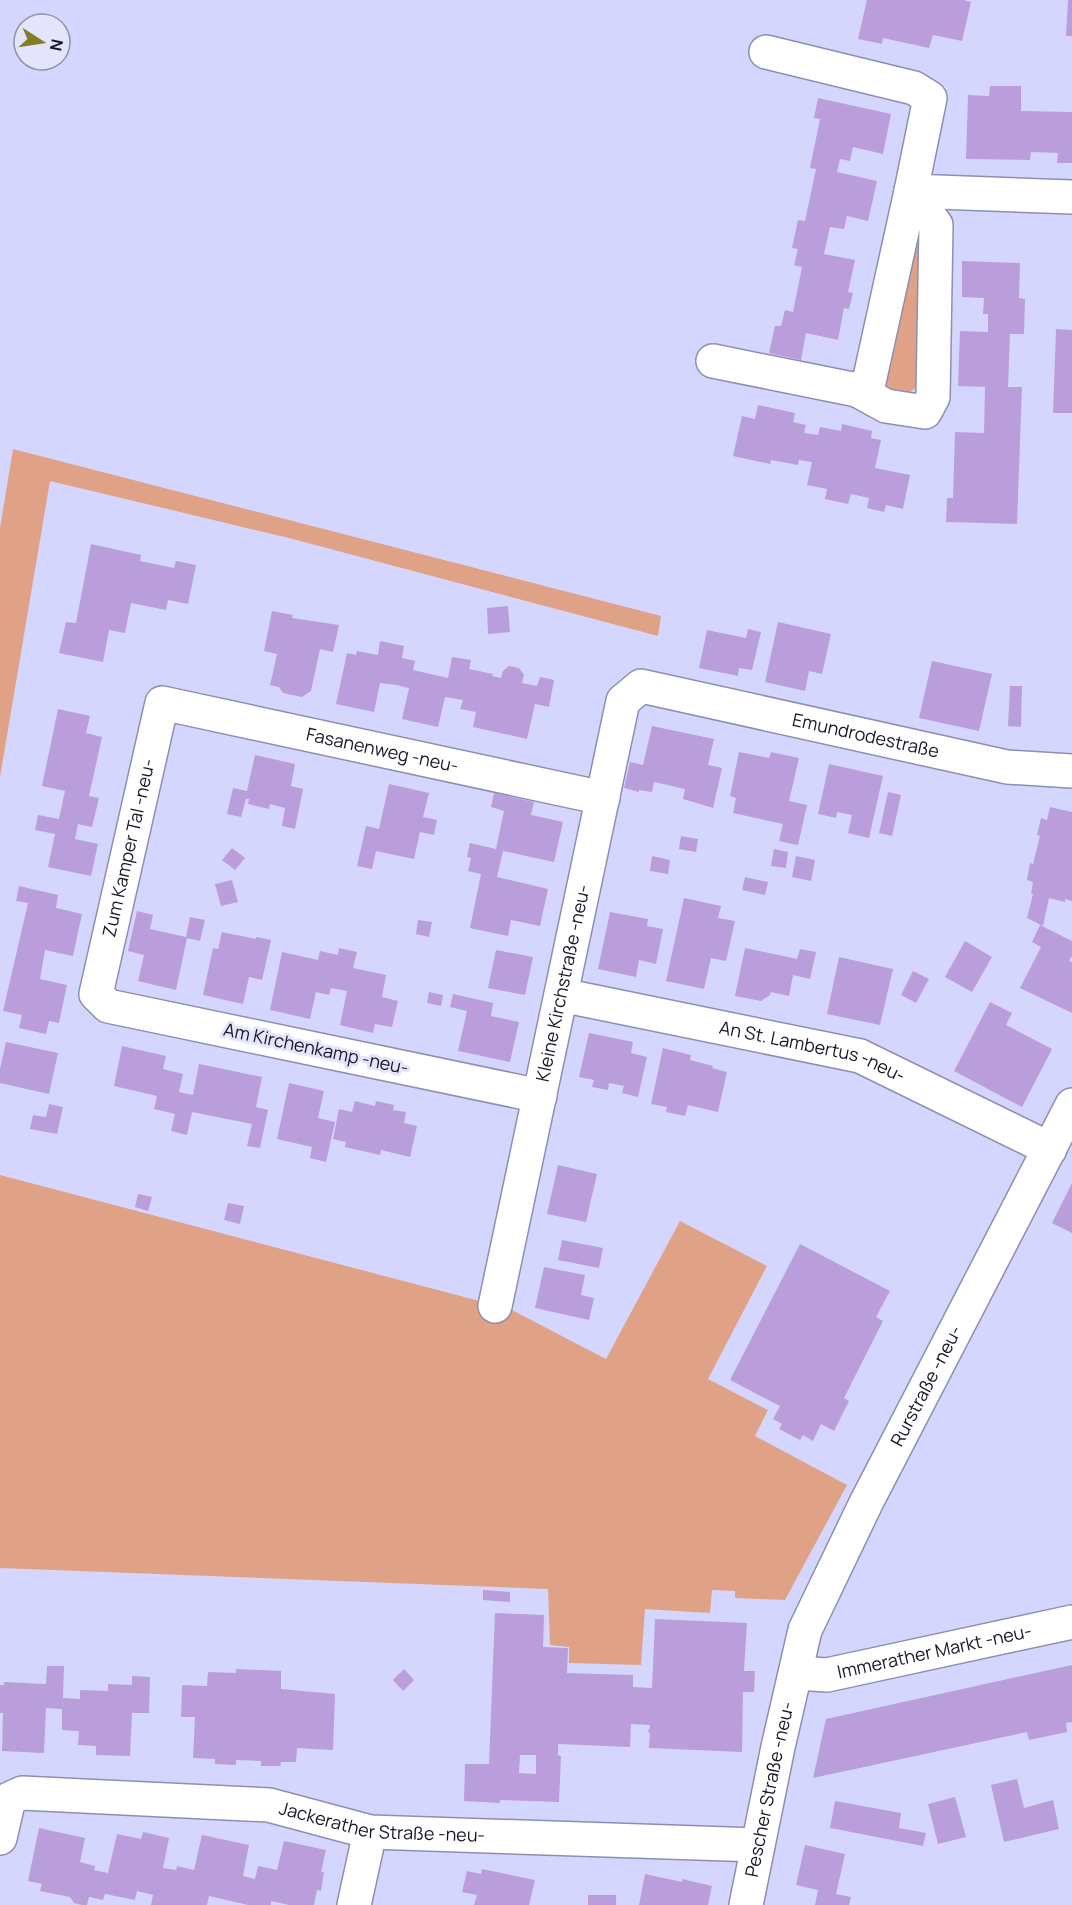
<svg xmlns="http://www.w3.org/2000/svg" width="1072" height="1905" font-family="Manrope,sans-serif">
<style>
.green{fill:#e0a287}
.building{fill:#ba9edc;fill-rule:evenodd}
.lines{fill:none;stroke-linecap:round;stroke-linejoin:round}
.minor-casing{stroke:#8e8eb3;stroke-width:36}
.minor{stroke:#fff;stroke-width:33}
.labels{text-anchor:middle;stroke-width:6;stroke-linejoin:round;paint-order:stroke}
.street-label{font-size:18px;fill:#171625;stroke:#e4e5fd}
</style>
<rect width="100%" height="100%" fill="#d5d6fe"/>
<!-- green -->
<g class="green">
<polygon points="918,237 922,240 917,380 915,388 908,394 892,392 886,386 885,378"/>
<polygon points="13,449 661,616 658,636 289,538 50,481 0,777 0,528"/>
<polygon points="0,1175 510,1309 606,1359 680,1221 767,1266 708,1379 768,1410 755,1436 847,1485 785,1600 735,1598 735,1591 712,1590 710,1613 645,1609 641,1665 569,1663 569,1647 550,1645 548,1589 0,1568"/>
</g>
<!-- building -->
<g class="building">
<polygon points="867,0 964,0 971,2 962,41 933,35 929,48 883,38 882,44 858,39"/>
<polygon points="1068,0 1072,0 1072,36 1066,36"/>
<polygon points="990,86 1021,86 1021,111 1072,112 1072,163 1057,163 1058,153 1031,152 1030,160 966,159 968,95 989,96"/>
<polygon points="818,98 891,114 883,154 853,147 850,161 840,159 837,172 877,181 868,221 847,216 844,229 830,227 824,254 855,260 848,292 853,293 849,309 844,308 838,340 806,333 801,360 769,353 775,326 781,326 785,310 793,312 802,267 794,265 798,249 792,248 798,220 805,221 816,169 810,168 820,119 814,118"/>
<polygon points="962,261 1020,263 1019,298 1025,299 1024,334 1010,334 1008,387 1022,387 1017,524 946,522 947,498 953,498 955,432 984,433 985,387 958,386 960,331 988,332 988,314 983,314 984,298 962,297"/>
<polygon points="1056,329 1072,330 1072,413 1053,413"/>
<polygon points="758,405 795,413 793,422 806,425 804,433 818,435 820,427 841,431 842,424 872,431 871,438 881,440 875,468 910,475 903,509 886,505 884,512 867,508 869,498 851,494 848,504 825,499 827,489 807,485 812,462 799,460 798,465 771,460 770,464 733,456 742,416 755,419"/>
<polygon points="91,544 141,555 140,561 174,568 176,561 196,565 188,604 168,600 166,610 131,603 125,633 109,630 103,662 59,653 66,622 76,623"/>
<polygon points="508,606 510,632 488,634 487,608"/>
<polygon points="272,611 293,615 292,618 339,625 333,652 320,649 311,691 302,697 283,693 279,687 270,685 277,654 264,651"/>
<polygon points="778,622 831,634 822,674 809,671 805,691 765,682"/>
<polygon points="748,629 761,632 752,670 739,668 738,676 699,668 707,630 746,638"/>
<polygon points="380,641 404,646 402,658 415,661 413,670 448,678 452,657 471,660 469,669 493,674 492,676 501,678 503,671 509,666 519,668 524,675 522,683 537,686 540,677 554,680 549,707 535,704 527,739 473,727 476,712 460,709 463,700 445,697 438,727 402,719 409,688 396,685 380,683 374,712 336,704 347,653 356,655 357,651 378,655"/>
<polygon points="932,661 992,674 979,731 919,718"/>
<polygon points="1010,686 1022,686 1021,727 1008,726"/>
<polygon points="58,709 90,716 86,733 102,737 89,796 99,798 92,827 78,824 75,839 98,844 91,876 48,867 55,834 35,830 38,815 59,819 65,791 42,786"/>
<polygon points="652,726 714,739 708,765 722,768 713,808 683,799 685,789 654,782 652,792 639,790 639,792 624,788 630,762 643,765"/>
<polygon points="739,752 769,758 771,752 799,758 789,801 807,805 798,845 779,841 783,824 733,813 736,798 730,796"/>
<polygon points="255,755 295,764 291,786 303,789 295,829 282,826 285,808 270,804 269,809 248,804 249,799 246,799 241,817 227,814 233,788 247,791"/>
<polygon points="829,764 883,776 869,838 848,833 852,815 837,812 836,818 818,814"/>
<polygon points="389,784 429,793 423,817 437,820 434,835 420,832 414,859 376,851 372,869 357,866 366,826 379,829"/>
<polygon points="888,792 901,795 892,836 879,833"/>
<polygon points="494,793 534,802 531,815 563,822 554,862 503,851 497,877 548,889 540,926 511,920 508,936 470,928 481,874 468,871 471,858 467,857 470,843 496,849 504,811 491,807"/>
<polygon points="1050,807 1072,812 1072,901 1065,899 1065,902 1049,898 1043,926 1027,918 1033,894 1031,894 1033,882 1027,880 1030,863 1033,864 1040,836 1037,835 1041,818 1047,820"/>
<polygon points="681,836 698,839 696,852 679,849"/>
<polygon points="232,848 245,858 235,870 222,860"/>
<polygon points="774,849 788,852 786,868 771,866"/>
<polygon points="652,856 670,860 668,874 650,871"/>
<polygon points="796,856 815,860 811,881 792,877"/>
<polygon points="745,877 768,882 765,895 742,890"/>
<polygon points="232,880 238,902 221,906 215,884"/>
<polygon points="19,886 58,895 56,908 82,914 73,956 45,950 40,979 67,985 59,1023 49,1021 46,1034 19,1028 22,1015 3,1011 28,903 16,901"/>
<polygon points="684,898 721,906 718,918 735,921 726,961 711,958 704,989 666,981"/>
<polygon points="137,911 153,915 150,929 186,937 190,917 205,920 200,941 187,938 176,990 138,981 144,955 128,951"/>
<polygon points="610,912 648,919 647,926 663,929 656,964 639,960 636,977 598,969"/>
<polygon points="418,920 432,922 429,937 416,934"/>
<polygon points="1040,925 1072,941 1072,956 1069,961 1072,962 1072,1013 1020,988 1041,947 1032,942"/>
<polygon points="222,932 256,939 256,937 271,940 262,980 249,977 243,1004 203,995 213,948 218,949"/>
<polygon points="965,941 992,957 972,992 945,977"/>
<polygon points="339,948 357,952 353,968 386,975 382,997 398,1001 392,1027 375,1024 373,1033 340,1025 347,991 331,988 329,995 316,992 310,1019 270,1010 282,952 318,960 320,951 338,955"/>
<polygon points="745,948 797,959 800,949 816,952 810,979 793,975 789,996 771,992 770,995 761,1001 735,996"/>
<polygon points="496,950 533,957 525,995 488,988"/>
<polygon points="839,957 893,969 880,1025 827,1014"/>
<polygon points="913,971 929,979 916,1003 901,995"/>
<polygon points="429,992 443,995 441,1006 427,1003"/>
<polygon points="453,994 493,1003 491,1016 519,1022 510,1062 458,1051 467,1011 450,1007"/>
<polygon points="990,1002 1012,1013 1006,1025 1052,1049 1022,1107 954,1071"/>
<polygon points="589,1033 633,1042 631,1053 647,1057 638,1097 622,1093 624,1086 609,1083 608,1090 592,1087 594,1080 579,1077"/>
<polygon points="6,1042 58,1053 49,1094 0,1083 0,1069"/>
<polygon points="122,1046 166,1056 163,1069 183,1074 179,1092 193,1095 199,1064 262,1077 256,1107 268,1110 260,1148 247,1146 252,1124 192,1112 187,1135 171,1131 175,1114 154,1109 157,1096 114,1086"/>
<polygon points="663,1048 691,1055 690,1060 713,1066 712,1068 727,1072 718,1112 688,1105 685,1116 666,1112 667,1107 651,1104"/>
<polygon points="289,1083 324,1091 318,1118 335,1122 326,1162 310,1158 312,1147 277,1139"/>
<polygon points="355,1101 375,1106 376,1101 394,1105 393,1110 406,1112 404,1123 417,1126 410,1157 381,1150 380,1155 345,1147 346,1142 333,1139 339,1109 352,1112"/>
<polygon points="49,1104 63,1107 57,1134 30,1129 33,1115 46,1117"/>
<polygon points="558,1165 597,1174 586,1222 547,1214"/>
<polygon points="1072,1183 1072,1233 1052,1223"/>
<polygon points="138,1194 152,1197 148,1211 135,1207"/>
<polygon points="228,1203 244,1206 240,1224 224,1220"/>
<polygon points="562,1240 603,1248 599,1268 558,1260"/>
<polygon points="800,1244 890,1291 876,1317 883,1321 844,1398 849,1401 834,1431 821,1424 813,1441 803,1435 800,1440 779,1429 782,1424 773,1419 780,1406 730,1380"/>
<polygon points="544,1267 585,1275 581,1295 594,1298 589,1320 535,1308"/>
<polygon points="483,1590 510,1592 510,1602 483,1600"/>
<path d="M495,1613L544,1615L543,1647L568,1648L567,1673L633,1675V1687L652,1688L655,1619L747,1623L744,1671H755L754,1692H743L742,1752L649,1748L650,1733H649L648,1729H650V1725L631,1724L630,1747L558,1744V1755L561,1756L559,1802L500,1800V1803L464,1801L465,1764H489ZM520,1755H536V1774L519,1773Z"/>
<polygon points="1072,1665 1072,1722 1066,1723 1067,1732 1029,1740 1027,1732 813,1778 826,1719"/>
<polygon points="47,1666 64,1666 63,1698 80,1699 80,1690 108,1691 108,1684 132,1685 132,1676 150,1677 149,1713 132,1713 130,1756 96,1755 96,1746 78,1745 79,1731 62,1730 62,1709 46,1708 44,1753 2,1751 3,1713 0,1713 0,1685 4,1685 4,1682 46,1684"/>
<polygon points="236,1669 281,1671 281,1689 335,1694 333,1750 297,1748 296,1762 281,1762 280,1766 261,1766 261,1761 236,1760 236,1765 215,1764 215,1759 193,1758 195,1717 181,1717 182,1685 207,1686 208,1672 236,1673"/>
<polygon points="404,1669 414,1680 403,1691 393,1680"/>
<polygon points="1017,1779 1024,1808 1053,1800 1059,1829 1004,1842 991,1785"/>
<polygon points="955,1797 966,1837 938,1844 928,1804"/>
<polygon points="835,1801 901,1813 899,1828 926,1833 923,1846 830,1828"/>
<polygon points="39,1828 85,1838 80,1862 95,1866 94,1870 108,1873 117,1834 141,1839 143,1832 169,1838 163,1868 176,1870 177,1866 194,1870 202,1835 249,1845 243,1876 255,1879 258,1866 277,1870 284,1841 326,1850 321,1872 324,1872 321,1891 317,1890 314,1905 289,1905 271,1901 271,1905 248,1905 209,1896 207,1905 151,1905 153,1895 137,1891 135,1900 105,1894 103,1900 89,1897 87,1905 82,1905 74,1903 70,1897 40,1891 42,1884 28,1881"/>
<polygon points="805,1845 845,1854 836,1894 851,1897 849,1905 815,1905 818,1890 796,1885"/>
<polygon points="482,1869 535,1880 529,1905 474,1905 477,1895 462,1892 467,1871 481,1874"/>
<polygon points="645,1874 682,1882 682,1879 712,1886 708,1905 639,1905"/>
<rect x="588" y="1895" width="28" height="10"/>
</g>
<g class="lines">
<!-- minor casing -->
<g class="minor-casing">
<g id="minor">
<polyline points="766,52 914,88 930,98 911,191 1072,197"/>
<polyline points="713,361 857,390 869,382 911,191"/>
<polyline points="857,390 886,406 925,412 933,397 936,225 911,191"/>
<path id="s1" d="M561,995L860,1056L1050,1149"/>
<path id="s2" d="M540,1096L108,1006L96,994L162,703L603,798"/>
<path id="s3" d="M495,1306L623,701L641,686L1007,767L1072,771"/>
<path id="s4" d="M796,1673L827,1675L1072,1622"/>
<path id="s5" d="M0,1838L9,1799L22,1793L269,1805L370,1832L758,1845"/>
<polyline points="354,1905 370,1832"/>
<path id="s6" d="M746,1905L778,1747L805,1630L866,1503L1072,1105"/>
</g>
</g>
<!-- minor -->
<use href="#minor" class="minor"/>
</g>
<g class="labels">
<!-- street labels -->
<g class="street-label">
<text dy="6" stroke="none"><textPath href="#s3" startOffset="872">Emundrodestraße</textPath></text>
<text dy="6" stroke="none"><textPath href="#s2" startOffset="982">Fasanenweg -neu-</textPath></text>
<text dy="6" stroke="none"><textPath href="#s2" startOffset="608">Zum Kamper Tal -neu-</textPath></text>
<text dy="6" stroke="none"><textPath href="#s3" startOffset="330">Kleine Kirchstraße -neu-</textPath></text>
<text transform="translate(316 1049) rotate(12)" y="6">Am Kirchenkamp -neu-</text>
<text dy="6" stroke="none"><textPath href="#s1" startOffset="258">An St. Lambertus -neu-</textPath></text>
<text dy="6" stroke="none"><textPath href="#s6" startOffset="554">Rurstraße -neu-</textPath></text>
<text dy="6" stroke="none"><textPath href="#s4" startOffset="141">Immerather Markt -neu-</textPath></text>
<text dy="6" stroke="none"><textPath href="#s6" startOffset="118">Pescher Straße -neu-</textPath></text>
<text dy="6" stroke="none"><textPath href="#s5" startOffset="417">Jackerather Straße -neu-</textPath></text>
</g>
</g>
<!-- north arrow -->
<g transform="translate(42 42) rotate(102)"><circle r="28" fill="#e4e5fd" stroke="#9292a7" stroke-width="1.5"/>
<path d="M0-4.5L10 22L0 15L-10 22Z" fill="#847d23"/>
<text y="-9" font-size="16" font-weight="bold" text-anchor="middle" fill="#171625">N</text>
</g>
</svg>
